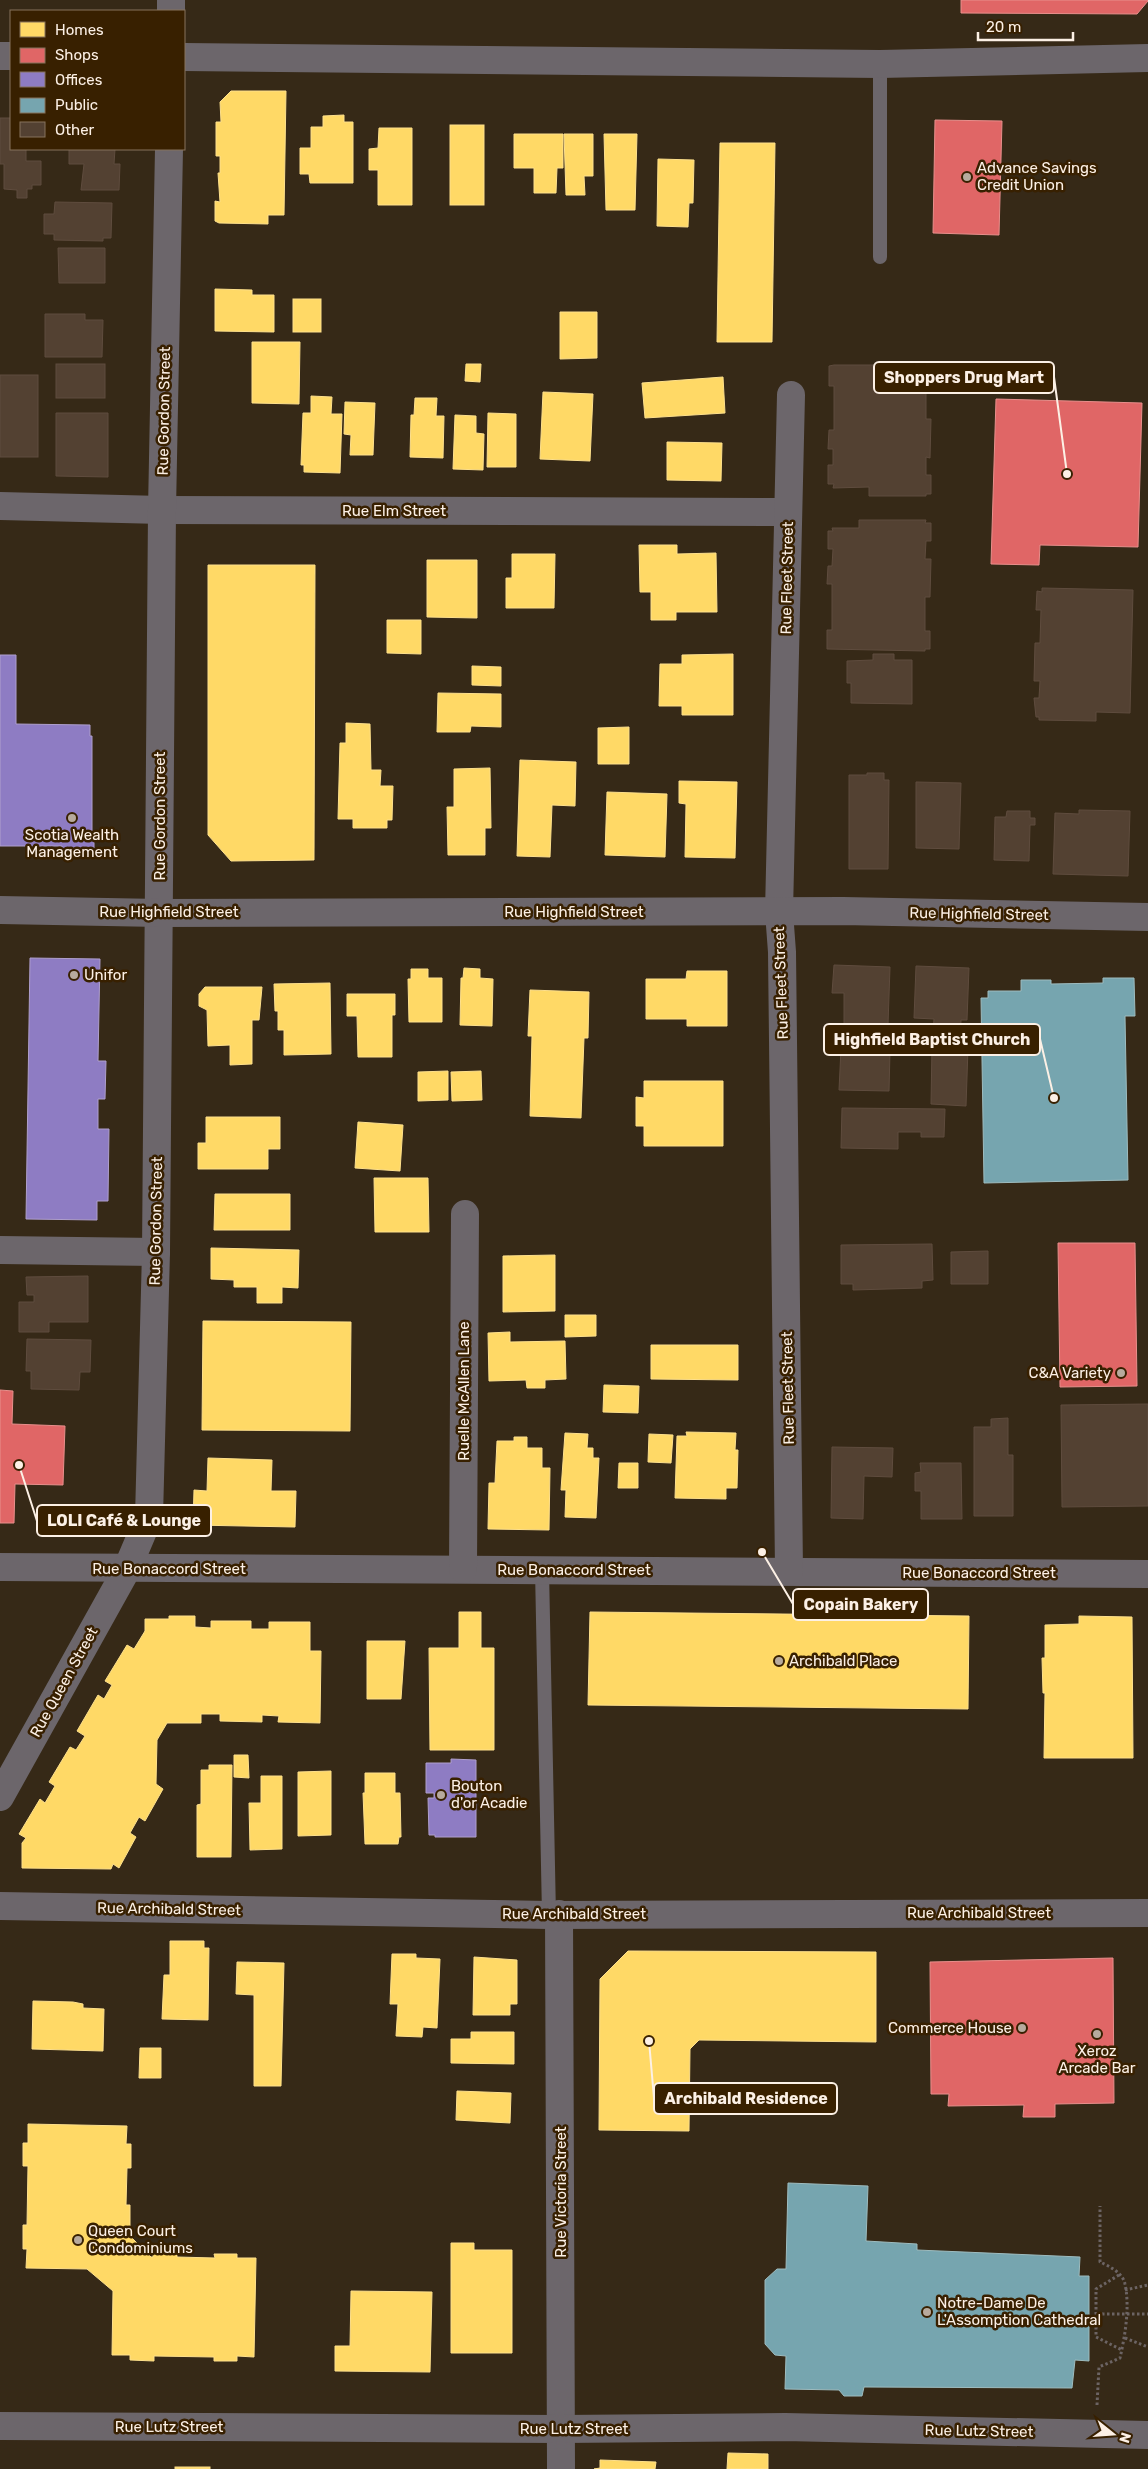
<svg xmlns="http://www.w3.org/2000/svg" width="1148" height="2469" font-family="Rubik,sans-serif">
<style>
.homes{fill:#ffd966;stroke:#fee08c}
.shops{fill:#e06666;stroke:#e88f8c}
.offices{fill:#8e7cc3;stroke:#af9fcd}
.public{fill:#76a5af;stroke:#9ebcbf}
.building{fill:#534132;stroke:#5f4c3e}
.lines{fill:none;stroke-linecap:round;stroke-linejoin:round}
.path{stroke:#6c6464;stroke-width:3;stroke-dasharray:2.5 2.5;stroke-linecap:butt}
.service{stroke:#6c666b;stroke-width:14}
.minor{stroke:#6c666b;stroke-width:28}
.tertiary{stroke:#6c666b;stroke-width:28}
.poi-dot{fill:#b7aa9d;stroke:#382000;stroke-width:2}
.labels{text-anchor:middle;stroke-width:5;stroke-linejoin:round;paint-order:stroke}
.poi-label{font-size:15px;fill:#fcf0e5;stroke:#382000;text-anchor:start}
.street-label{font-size:15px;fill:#fcf0e5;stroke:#382000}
.leader{fill:none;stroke:#fcf0e5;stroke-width:2}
.callout-dot{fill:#fcf0e5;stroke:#382000;stroke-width:2}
.callout{fill:#382000;stroke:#fcf0e5;stroke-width:2}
.callout-label{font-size:16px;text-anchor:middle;font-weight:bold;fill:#fcf0e5}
</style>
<rect width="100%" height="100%" fill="#362917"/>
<!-- homes -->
<g class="homes">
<polygon points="231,91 286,91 284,215 268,215 268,224 219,223 215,221 215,201 220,202 218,173 220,173 220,156 216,156 216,122 221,122 220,102"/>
<polygon points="344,115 344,122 353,122 353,183 310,183 309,174 300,174 300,148 311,148 311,127 323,127 323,116"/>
<rect x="450" y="125" width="34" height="80"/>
<polygon points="379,128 412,128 412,205 378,205 378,170 369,170 369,149 378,148"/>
<polygon points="514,134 563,134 563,168 557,168 556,193 534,193 534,168 514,168"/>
<polygon points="564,134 593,134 593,176 584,176 585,195 566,195"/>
<polygon points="604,134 637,134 635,210 606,210"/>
<polygon points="720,143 775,143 772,342 717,342"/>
<polygon points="658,159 694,160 693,203 689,203 688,227 657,226"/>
<polygon points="215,289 252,290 252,295 274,295 274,332 215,331"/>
<rect x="293" y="299" width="28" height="33"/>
<polygon points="560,312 597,312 597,358 560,359"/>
<polygon points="252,342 300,342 299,404 252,403"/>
<polygon points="466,364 481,364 480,382 465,381"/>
<polygon points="723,377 725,413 645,418 642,383"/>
<polygon points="543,392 593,394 590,461 540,459"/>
<polygon points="311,396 332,397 331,414 342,414 340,473 304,472 304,465 301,465 303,413 311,413"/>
<polygon points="415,398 437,398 436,416 444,416 443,458 410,457 411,415 414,415"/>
<polygon points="345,402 375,403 373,455 350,455 351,435 344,434"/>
<polygon points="488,413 516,414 516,467 487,467"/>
<polygon points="455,415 476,416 476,433 484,434 483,470 453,469"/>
<polygon points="667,442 722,443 721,481 667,480"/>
<polygon points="639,545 677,545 677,554 716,553 717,612 676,612 676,620 651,620 651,592 640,592"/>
<polygon points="512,554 555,554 554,608 506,608 506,578 512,578"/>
<polygon points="427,560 477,560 477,618 427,617"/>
<polygon points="208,565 315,565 314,860 231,861 208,835"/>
<polygon points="387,620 421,620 421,654 387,653"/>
<polygon points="733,654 733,715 682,715 682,706 659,706 660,664 682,664 682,655"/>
<polygon points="472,666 501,667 501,686 472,685"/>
<polygon points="438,693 501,694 501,727 471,726 470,732 437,732"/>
<polygon points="346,723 370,724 371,770 381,770 380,786 393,786 392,820 387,820 387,828 353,828 353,819 338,819 340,743 346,743"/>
<polygon points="629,727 629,764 598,764 598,728"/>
<polygon points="520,760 576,762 575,806 552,805 550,857 517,856"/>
<polygon points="490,768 491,828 485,828 485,855 448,855 447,807 454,807 454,769"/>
<polygon points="679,781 737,782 735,858 685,857 686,804 679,803"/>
<polygon points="607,792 667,794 665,857 605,855"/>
<polygon points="464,968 480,969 480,978 493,979 492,1026 460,1025 461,978 463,978"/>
<polygon points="411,969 428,969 428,978 442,978 442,1022 409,1022 408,979 411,979"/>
<polygon points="687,971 727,971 727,1026 687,1026 687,1019 646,1019 646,979 686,979"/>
<polygon points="330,983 331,1054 284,1055 284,1030 278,1030 278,1011 275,1011 274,984"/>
<polygon points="205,987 262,987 259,1020 252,1020 252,1064 230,1065 230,1045 208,1046 207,1010 199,1006 199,994"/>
<polygon points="530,990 589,992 588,1038 584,1038 581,1118 530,1116 532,1036 528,1036"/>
<polygon points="347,994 395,994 395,1015 392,1015 392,1057 358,1057 357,1016 347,1016"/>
<polygon points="448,1071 448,1100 418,1101 418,1072"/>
<polygon points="481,1071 482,1100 452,1101 451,1072"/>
<polygon points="644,1081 723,1081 723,1146 644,1146 644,1126 636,1126 636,1097 644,1098"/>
<polygon points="206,1117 280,1117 280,1149 268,1149 268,1169 198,1169 198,1143 206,1143"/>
<polygon points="358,1122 403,1125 400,1171 355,1168"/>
<polygon points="374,1178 428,1178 429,1232 375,1232"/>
<polygon points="215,1194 290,1194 290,1230 214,1230"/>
<polygon points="211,1248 299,1250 298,1288 282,1287 282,1303 257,1303 257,1287 234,1287 234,1280 211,1279"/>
<polygon points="555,1255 555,1311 503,1312 503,1256"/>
<polygon points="565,1315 596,1315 596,1336 565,1337"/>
<polygon points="203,1321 351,1322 350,1431 202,1430"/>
<polygon points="510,1332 510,1342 565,1341 566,1379 545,1380 545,1388 527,1388 526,1380 489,1381 488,1333"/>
<polygon points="651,1345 738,1345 738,1380 651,1379"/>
<polygon points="604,1385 639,1386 638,1413 603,1412"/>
<polygon points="686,1432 736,1433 735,1450 738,1450 737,1488 726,1488 726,1499 675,1498 677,1436 687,1436"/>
<polygon points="565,1433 588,1434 587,1448 593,1448 593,1458 599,1458 596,1518 565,1517 566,1490 561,1490"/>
<polygon points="649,1434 673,1435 671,1463 648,1462"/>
<polygon points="514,1437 527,1437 527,1448 542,1448 542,1468 550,1468 549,1530 488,1529 489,1483 495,1483 497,1441 514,1441"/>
<polygon points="208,1458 272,1460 271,1491 296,1491 295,1527 193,1525 194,1490 207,1491"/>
<polygon points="619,1463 638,1463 638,1488 618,1488"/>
<polygon points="459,1612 481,1612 481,1648 494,1648 494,1750 430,1750 429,1648 459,1648"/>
<polygon points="590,1612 969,1616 968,1709 588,1705"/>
<polygon points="169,1616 195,1616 195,1627 211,1628 211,1621 251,1621 251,1629 269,1629 269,1622 310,1622 310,1651 321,1651 320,1723 278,1722 279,1716 262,1715 262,1722 220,1721 220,1714 201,1714 201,1723 167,1723 157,1740 156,1784 163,1789 145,1821 139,1817 130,1833 136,1837 119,1868 113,1864 111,1869 22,1868 22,1843 26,1838 19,1834 40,1799 45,1803 55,1786 49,1782 70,1747 76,1750 85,1736 77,1731 98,1695 104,1699 112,1685 105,1681 127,1645 134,1649 145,1631 145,1619 169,1619"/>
<polygon points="1079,1616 1132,1617 1133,1758 1044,1758 1045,1693 1043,1693 1042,1658 1045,1658 1045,1625 1079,1624"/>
<polygon points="367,1641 405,1641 401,1699 367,1699"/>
<polygon points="234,1755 248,1755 249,1778 234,1777"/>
<polygon points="209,1765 232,1765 231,1857 197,1857 197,1805 201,1804 201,1770 209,1770"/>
<polygon points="331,1771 331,1835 298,1836 298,1772"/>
<polygon points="365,1773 395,1773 395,1793 400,1793 401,1837 399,1837 398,1844 365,1844 363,1793 365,1793"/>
<polygon points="261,1776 282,1776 282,1849 250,1850 249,1803 261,1803"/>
<polygon points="170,1941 204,1941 204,1948 209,1948 208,2020 162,2019 164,1975 170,1975"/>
<polygon points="628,1951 876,1952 876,2042 699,2040 690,2049 689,2131 599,2130 600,1979"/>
<polygon points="392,1954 416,1954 416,1958 440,1959 437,2028 423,2027 422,2037 396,2036 398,2004 390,2004"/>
<polygon points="474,1957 517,1960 517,2004 510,2004 510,2015 473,2015"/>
<polygon points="237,1962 284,1963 281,2086 254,2086 254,1995 236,1994"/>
<polygon points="33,2001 73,2002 83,2004 83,2008 104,2009 103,2051 32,2049"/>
<polygon points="471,2032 514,2032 514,2064 451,2063 451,2039 471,2039"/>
<polygon points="140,2048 161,2048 161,2078 139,2078"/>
<polygon points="457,2091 511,2093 510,2123 456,2120"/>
<polygon points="28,2124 127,2126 126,2144 131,2144 131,2168 127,2168 126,2205 130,2205 130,2229 125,2228 125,2231 151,2257 153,2257 153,2253 177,2253 177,2257 215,2258 214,2254 237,2254 237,2258 256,2258 254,2357 237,2356 237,2361 214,2361 214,2357 154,2356 154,2361 130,2360 130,2355 112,2355 113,2291 87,2269 26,2268 27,2249 23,2249 23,2225 27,2225 28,2166 23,2166 23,2143 28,2143"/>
<polygon points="451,2243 474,2243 474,2250 512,2250 512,2353 451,2353"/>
<polygon points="351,2291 432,2292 430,2372 335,2371 335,2346 350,2346"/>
<polygon points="728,2453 768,2454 768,2469 727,2469"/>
<polygon points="600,2460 656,2462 655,2469 594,2469 600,2468"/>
<rect x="175" y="2467" width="35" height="2"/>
</g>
<!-- shops -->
<g class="shops">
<polygon points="961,0 1148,0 1148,1 1137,14 961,13"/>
<polygon points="935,120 1002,121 999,235 933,233"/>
<polygon points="996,399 1142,403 1138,547 1040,545 1039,565 991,564"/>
<polygon points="1058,1243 1135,1243 1137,1386 1060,1387"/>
<polygon points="0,1390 13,1391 12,1424 65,1426 63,1485 15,1484 14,1523 0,1523"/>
<polygon points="1113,1958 1114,2103 1055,2104 1055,2117 1023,2117 1024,2105 948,2106 949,2094 931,2094 930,1962"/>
</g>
<!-- offices -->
<g class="offices">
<polygon points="0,655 16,655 16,724 90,725 90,736 92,736 92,833 94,833 94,849 62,849 62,846 0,846"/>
<polygon points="30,958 100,959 98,1061 106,1061 105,1099 98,1099 98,1129 109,1129 108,1201 97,1201 97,1220 26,1219"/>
<polygon points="451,1759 476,1760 476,1837 435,1837 435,1835 429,1835 428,1798 434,1798 434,1793 426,1793 426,1763 451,1763"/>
</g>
<!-- public -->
<g class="public">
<polygon points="1103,978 1134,978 1135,1016 1125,1016 1128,1180 984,1183 981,998 988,998 988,991 1021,991 1021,980 1051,980 1051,984 1103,983"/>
<polygon points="788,2183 868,2186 866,2241 917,2244 917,2250 1080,2257 1079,2276 1089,2276 1089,2361 1075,2360 1072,2388 864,2387 862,2396 844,2396 839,2390 785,2389 786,2356 775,2355 765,2344 765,2280 777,2269 786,2269"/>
</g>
<!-- building -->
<g class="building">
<polygon points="0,118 11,118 11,149 26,149 26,161 41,161 41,185 32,185 32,189 27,189 27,198 17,198 17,190 4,189 4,164 0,164"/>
<polygon points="69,149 115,149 114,164 120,164 119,190 81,190 84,164 69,164"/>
<polygon points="55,202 112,203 111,238 103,238 103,241 54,240 54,234 44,234 44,214 54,214"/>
<polygon points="58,248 105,248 105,283 59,283"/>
<polygon points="45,314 85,314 85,320 103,320 102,357 45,357"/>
<rect x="56" y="364" width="49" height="34"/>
<polygon points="834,365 926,365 926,367 931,367 931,386 926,386 926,419 931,419 930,458 926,457 926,475 931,475 931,494 926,494 926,496 869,496 869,487 833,488 834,484 828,484 828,465 833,465 833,449 828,449 829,430 834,430 834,386 829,386 829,366"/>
<rect x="0" y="375" width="38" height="82"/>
<polygon points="56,413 108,413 108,477 56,476"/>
<polygon points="859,520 926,520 925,523 931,523 931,541 926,541 925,559 931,559 930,597 925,597 925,631 930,631 930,649 925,649 925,651 827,649 827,630 832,630 832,584 827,584 828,566 832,566 833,549 828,549 828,531 833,531 832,528 859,528"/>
<polygon points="1042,588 1133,590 1130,713 1096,712 1096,721 1039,720 1039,717 1036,717 1034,698 1039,698 1040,681 1034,681 1035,643 1040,643 1041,610 1036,610 1037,591 1042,592"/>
<polygon points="873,654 894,654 894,660 912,660 912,704 851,703 851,683 847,683 847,661 873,660"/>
<polygon points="867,773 884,773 884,780 889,780 888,869 849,869 849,775 867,775"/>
<polygon points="916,782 961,783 959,849 916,848"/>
<polygon points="1079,810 1130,811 1128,876 1053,874 1055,813 1079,814"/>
<polygon points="1007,811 1030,811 1030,818 1035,818 1035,825 1030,825 1029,861 994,860 995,817 1006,817"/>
<polygon points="834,965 890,967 888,1025 844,1024 844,993 832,993"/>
<polygon points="916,966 969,968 967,1020 961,1020 960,1048 932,1047 934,1019 914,1018"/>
<polygon points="932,1047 968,1048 966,1106 931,1104"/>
<polygon points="841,1049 890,1051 889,1091 839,1090"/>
<polygon points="842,1108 945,1109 944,1137 921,1137 921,1132 898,1132 898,1149 841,1148"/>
<polygon points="932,1244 933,1280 922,1281 922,1288 853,1290 853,1284 841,1284 841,1245"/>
<polygon points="988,1251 988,1284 951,1284 951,1252"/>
<polygon points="88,1276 88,1322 49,1322 49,1332 19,1332 19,1302 34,1302 34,1295 27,1295 26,1277"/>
<polygon points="27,1339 91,1340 90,1372 80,1372 79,1390 31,1389 31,1371 26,1371"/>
<polygon points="1148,1404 1148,1506 1062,1507 1061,1405"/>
<polygon points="1008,1418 1008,1455 1013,1455 1013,1516 974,1516 974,1427 991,1427 991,1419"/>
<polygon points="832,1447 893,1448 892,1477 864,1476 863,1519 831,1518"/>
<polygon points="920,1463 961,1463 962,1519 921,1519 921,1491 915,1491 915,1473 921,1472"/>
</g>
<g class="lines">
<!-- path -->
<g class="path">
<polyline points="1119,2275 1096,2289 1096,2337 1122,2350"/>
<polyline points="1125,2290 1148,2285"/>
<polyline points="1097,2314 1148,2314"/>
<polyline points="1125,2338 1148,2347"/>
<path d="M1097,2405L1099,2367L1120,2358C1125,2336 1130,2307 1125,2284C1123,2273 1109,2266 1100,2262V2206"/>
</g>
<!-- service -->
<g class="service">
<polyline points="880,64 880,257"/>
<polyline points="542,1570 549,1915"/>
</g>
<!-- minor -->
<g class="minor">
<polyline points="171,11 171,0"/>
<polyline points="0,56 11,56"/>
<polyline points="184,57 880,64 1148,58"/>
<polyline points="0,506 162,510 788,512"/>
<polyline points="0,1250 156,1252"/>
<polyline points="0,1567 1148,1574"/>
<polyline points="463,1569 465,1214"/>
<polyline points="789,1571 782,952 779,912 791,395"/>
<polyline points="0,1797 127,1569 149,1517 156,1252 162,510 169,149"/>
<polyline points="0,1906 549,1915 1148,1913"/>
<polyline points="559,1914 561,2469"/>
</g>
<!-- tertiary -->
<g class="tertiary">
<polyline points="0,910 160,913 843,911 1148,917"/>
<polyline points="0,2426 561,2429 785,2427 1148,2435"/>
</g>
</g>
<!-- markers -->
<g class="poi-dot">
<circle cx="967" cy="177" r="5"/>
<circle cx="72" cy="818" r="5"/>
<circle cx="74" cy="975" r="5"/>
<circle cx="1121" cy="1373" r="5"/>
<circle cx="779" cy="1661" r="5"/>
<circle cx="441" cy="1795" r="5"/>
<circle cx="1022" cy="2028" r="5"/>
<circle cx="1097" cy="2034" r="5"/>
<circle cx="78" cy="2240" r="5"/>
<circle cx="927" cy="2312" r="5"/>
</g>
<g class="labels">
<!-- poi labels -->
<g class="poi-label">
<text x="977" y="173">Advance Savings<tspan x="977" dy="17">Credit Union</tspan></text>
<text x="72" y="840" text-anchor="middle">Scotia Wealth<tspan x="72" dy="17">Management</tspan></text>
<text x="84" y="980">Unifor</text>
<text x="1111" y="1378" text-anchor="end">C&amp;A Variety</text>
<text x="789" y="1666">Archibald Place</text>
<text x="451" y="1791">Bouton<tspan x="451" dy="17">d'or Acadie</tspan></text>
<text x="1012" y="2033" text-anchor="end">Commerce House</text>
<text x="1097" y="2056" text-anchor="middle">Xeroz<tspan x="1097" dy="17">Arcade Bar</tspan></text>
<text x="88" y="2236">Queen Court<tspan x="88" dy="17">Condominiums</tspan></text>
<text x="937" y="2308">Notre-Dame De<tspan x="937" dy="17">L'Assomption Cathedral</tspan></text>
</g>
<!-- street labels -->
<g class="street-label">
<text transform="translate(164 411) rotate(-89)" y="5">Rue Gordon Street</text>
<text x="394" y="516">Rue Elm Street</text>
<text transform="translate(787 578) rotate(-89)" y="5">Rue Fleet Street</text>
<text transform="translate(160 816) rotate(-90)" y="5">Rue Gordon Street</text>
<text x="169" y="917">Rue Highfield Street</text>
<text x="574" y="917">Rue Highfield Street</text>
<text transform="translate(979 914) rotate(1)" y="5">Rue Highfield Street</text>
<text transform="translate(781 983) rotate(-92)" y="5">Rue Fleet Street</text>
<text transform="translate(156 1221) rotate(-89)" y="5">Rue Gordon Street</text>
<text transform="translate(788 1388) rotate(-91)" y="5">Rue Fleet Street</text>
<text transform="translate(464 1391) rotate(-90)" y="5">Ruelle McAllen Lane</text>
<text x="169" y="1574">Rue Bonaccord Street</text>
<text x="574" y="1575">Rue Bonaccord Street</text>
<text x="979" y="1578">Rue Bonaccord Street</text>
<text transform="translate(64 1682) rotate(-61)" y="5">Rue Queen Street</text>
<text transform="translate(169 1909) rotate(1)" y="5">Rue Archibald Street</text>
<text x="979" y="1918">Rue Archibald Street</text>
<text x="574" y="1919">Rue Archibald Street</text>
<text transform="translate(561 2192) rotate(-90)" y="5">Rue Victoria Street</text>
<text x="169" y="2432">Rue Lutz Street</text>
<text x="574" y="2434">Rue Lutz Street</text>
<text transform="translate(979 2431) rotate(1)" y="5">Rue Lutz Street</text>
</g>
</g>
<!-- callouts -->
<path class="leader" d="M1067 474L1054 377M1054 1098L1040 1039M19 1465L37 1521M762 1552L793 1604M649 2041L654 2098"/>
<g class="callout-dot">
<circle cx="1067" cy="474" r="5"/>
<circle cx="1054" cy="1098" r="5"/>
<circle cx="19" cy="1465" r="5"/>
<circle cx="762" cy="1552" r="5"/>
<circle cx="649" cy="2041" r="5"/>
</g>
<g class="callout">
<rect x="874" y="362" width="180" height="31" rx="5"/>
<rect x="824" y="1024" width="216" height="31" rx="5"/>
<rect x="37" y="1505" width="174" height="31" rx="5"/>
<rect x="793" y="1589" width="135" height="31" rx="5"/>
<rect x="654" y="2083" width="183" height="31" rx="5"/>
</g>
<g class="callout-label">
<text x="964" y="383">Shoppers Drug Mart</text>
<text x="932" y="1045">Highfield Baptist Church</text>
<text x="124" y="1526">LOLI Café &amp; Lounge</text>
<text x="861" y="1610">Copain Bakery</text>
<text x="746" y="2104">Archibald Residence</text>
</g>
<!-- legend -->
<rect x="10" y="10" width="175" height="140" fill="#382000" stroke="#86735c"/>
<rect x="20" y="22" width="25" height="15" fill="#ffd966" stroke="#86735c"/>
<text x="55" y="35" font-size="15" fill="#fcf0e5">Homes</text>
<rect x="20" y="48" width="25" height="15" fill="#e06666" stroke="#86735c"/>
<text x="55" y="60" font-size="15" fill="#fcf0e5">Shops</text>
<rect x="20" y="72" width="25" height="15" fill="#8e7cc3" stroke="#86735c"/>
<text x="55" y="85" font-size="15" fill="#fcf0e5">Offices</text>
<rect x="20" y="98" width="25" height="15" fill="#76a5af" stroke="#86735c"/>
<text x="55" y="110" font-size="15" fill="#fcf0e5">Public</text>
<rect x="20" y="122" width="25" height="15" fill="#534132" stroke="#86735c"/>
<text x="55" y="135" font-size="15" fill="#fcf0e5">Other</text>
<!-- north arrow -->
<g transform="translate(1113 2434) rotate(107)" stroke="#382000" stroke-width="4" paint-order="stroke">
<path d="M0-4L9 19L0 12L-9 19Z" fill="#fcf0e5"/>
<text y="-8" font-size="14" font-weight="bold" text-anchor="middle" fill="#fcf0e5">N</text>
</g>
<!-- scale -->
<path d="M978 32v8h95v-8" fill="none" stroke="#fcf0e5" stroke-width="2.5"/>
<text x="986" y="32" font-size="15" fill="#fcf0e5" stroke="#382000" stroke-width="4" paint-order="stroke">20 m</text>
</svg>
